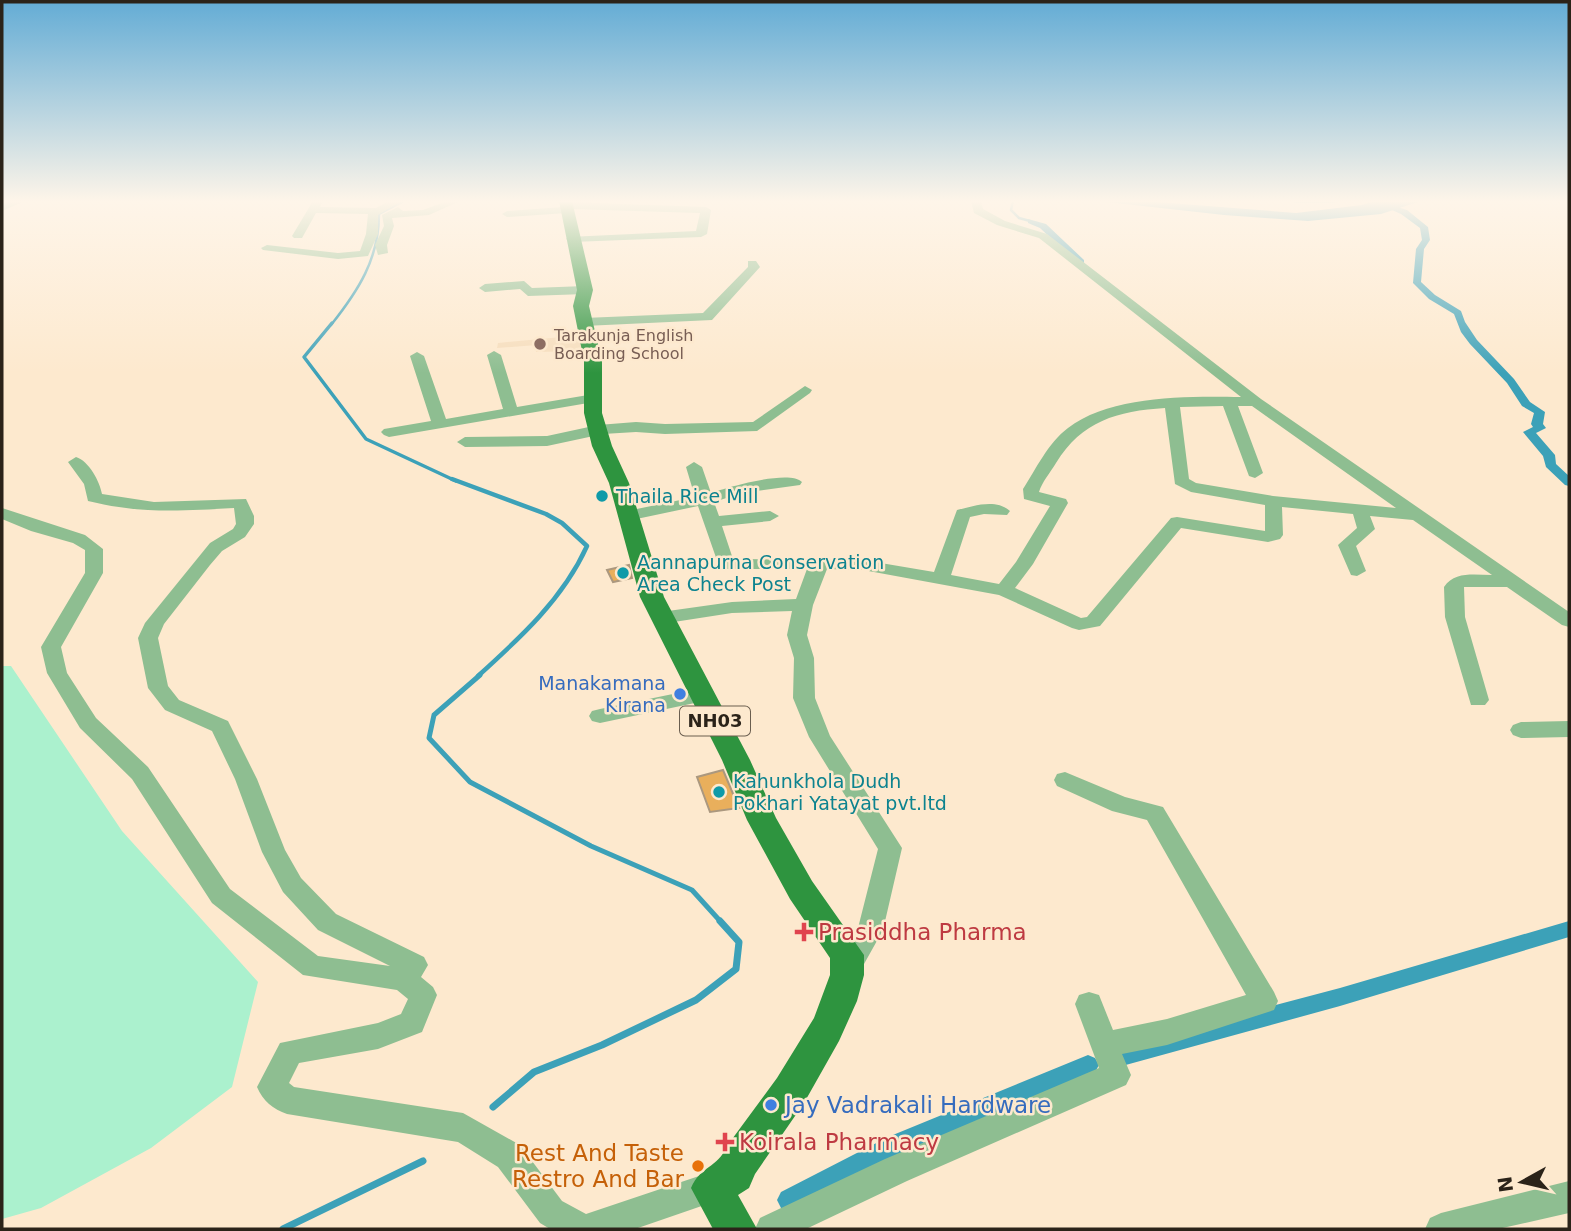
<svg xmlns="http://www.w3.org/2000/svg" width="1571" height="1231" font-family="'DejaVu Sans',sans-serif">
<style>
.built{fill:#f6ddbc}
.green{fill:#abf1ce}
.water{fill:#3ca1b8}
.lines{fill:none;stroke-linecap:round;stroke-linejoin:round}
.stream-far4{stroke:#3ca1b8;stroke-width:2.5}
.stream-far3{stroke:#3ca1b8;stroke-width:3.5}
.stream-far2{stroke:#3ca1b8;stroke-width:4.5}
.stream-far1{stroke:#3ca1b8;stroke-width:5}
.stream{stroke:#3ca1b8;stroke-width:7}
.canal{fill:#3ca1b8;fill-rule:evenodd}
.building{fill:#e9af5c;stroke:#ab987f;stroke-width:2}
.minor{fill:#8ebe91;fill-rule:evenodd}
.major{fill:#2e943f;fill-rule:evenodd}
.education-dot{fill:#8d6e63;stroke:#fde9ce;stroke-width:2.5}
.culture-dot{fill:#0f9aa8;stroke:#fde9ce;stroke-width:2.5}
.shop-dot{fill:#3f7fe0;stroke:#fde9ce;stroke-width:2.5}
.health-dot{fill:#e0444e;stroke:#fde9ce;stroke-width:2.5}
.food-dot{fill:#e8710a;stroke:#fde9ce;stroke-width:2.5}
.labels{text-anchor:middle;stroke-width:5;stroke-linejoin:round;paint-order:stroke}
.far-education-label{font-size:16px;fill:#785e54;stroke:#fde9ce;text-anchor:start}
.shield{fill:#fde9ce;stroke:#6a5e4f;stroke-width:2}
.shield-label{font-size:18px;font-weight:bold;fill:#2b2319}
.culture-label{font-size:19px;fill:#0d838f;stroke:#fde9ce;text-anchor:start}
.shop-label{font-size:19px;fill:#366cbe;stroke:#fde9ce;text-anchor:end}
.near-health-label{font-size:23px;fill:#be3a42;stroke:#fde9ce;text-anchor:start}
.near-shop-label{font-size:23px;fill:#366cbe;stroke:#fde9ce;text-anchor:start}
.near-food-label{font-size:23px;fill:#c56008;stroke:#fde9ce;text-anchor:end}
</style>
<rect width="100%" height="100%" fill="#fde9ce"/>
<!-- built -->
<polygon class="built" points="583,335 582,351 536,352 537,345 497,348 498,343"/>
<!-- green -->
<polygon class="green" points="2,666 11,666 122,831 258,982 232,1087 151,1148 41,1208 2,1219"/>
<!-- water -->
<polygon class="water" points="1098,201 1144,201 1296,213 1362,205 1374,201 1421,201 1381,214 1308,221 1224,215"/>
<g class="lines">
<!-- stream-far4 -->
<g class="stream-far4">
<polyline points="1013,201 1011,210 1019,218 1030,221"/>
<path d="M331,325C358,291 379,259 379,214L404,201"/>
</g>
<!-- stream-far3 -->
<polyline class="stream-far3" points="332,323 304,357 366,439 456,481"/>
<!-- stream-far2 -->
<path class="stream-far2" d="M452,479L546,514L562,523L587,546C563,599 520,638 478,676"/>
<!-- stream-far1 -->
<polyline class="stream-far1" points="480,675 434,715 429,738 470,782 591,846 692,890 721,922"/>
<!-- stream -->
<g class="stream">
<polyline points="493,1107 534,1072 602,1045 696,1000 736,969 739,942 720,921"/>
<polyline points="283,1229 423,1161"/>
</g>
<!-- canal -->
<g class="canal">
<polygon points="1292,201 1338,201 1334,203 1296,203"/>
<polygon points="1385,203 1407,210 1428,227 1430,240 1424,249 1421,282 1435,295 1461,311 1465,322 1477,340 1514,379 1530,402 1545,412 1543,424 1546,428 1536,433 1555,455 1556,464 1569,476 1569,486 1565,485 1546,467 1543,456 1523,432 1533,427 1531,424 1534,413 1522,406 1507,383 1470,344 1461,332 1454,314 1429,299 1413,283 1416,249 1422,240 1420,228 1401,214 1385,207"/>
<polygon points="1028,219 1046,224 1084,260 1084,264 1078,264 1040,228 1028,223"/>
<polygon points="1569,921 1569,937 1340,1006 1122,1066 1115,1063 1112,1056 1115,1049 1122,1046 1340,988"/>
<polygon points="1088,1055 1095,1058 1099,1065 1095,1072 904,1153 797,1208 789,1212 781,1208 777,1200 781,1192 888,1137"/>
</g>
</g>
<!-- building -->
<g class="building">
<polygon points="629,565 632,578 613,582 607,570"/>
<polygon points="723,770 739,808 710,812 697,777"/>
</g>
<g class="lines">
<!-- minor -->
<g class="minor">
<polygon points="12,201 25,201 2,211 2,204"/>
<polygon points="313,201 323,201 320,207 376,208 389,201 401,201 378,215 378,234 368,256 338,259 263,250 261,248 267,245 338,253 360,251 366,234 368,214 316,213 302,238 294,238 292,236"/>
<polygon points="447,201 460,201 429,215 392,218 394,226 387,245 388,253 378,255 375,245 384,226 382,215 398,207 403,211 423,210"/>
<path d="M971,201H981L983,209L1005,221L1047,234L1261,399L1569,612V627L1562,625L1507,587H1464L1465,617L1489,700L1485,705H1471L1445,617L1444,587C1455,571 1474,575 1492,575L1413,520L1370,516L1375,529L1356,546L1366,571L1357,576L1351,575L1338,545L1357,528L1353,514L1282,507L1283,535L1280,539L1268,542L1181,528L1100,626L1079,630L1072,628L999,595L863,570L827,569L813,605L807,635L814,658L815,698L830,736L902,848L883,930L859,973L850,976L841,973L837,965L858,928L878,849L809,737L793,698L794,658L787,635L792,611L732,613L661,624L654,622L651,618L654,614L661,612L732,602L796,599L807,569H720L698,506L627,521L618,516L627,511L695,497L686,467L694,462L702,467L711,493C728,487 790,469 802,482L800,485L742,493L714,502L719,516L770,511L779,516L770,521L722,526L733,559L863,560L934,572L957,510C973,506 996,498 1010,511L1007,515L984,514L970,517L951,575L999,584L1016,562L1050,506L1024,499L1023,489C1036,469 1048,443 1068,428C1110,395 1189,396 1241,397L1039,238L997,225L974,213ZM1223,406L1249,476L1255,478L1263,473L1238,406H1252L1396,508L1273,496L1196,483L1189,479L1180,407ZM1165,408L1175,484L1191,492L1265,505V531L1177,517L1171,518L1087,617L1081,618L1015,588L1033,564L1068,503L1066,499L1039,492C1042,482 1050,473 1056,463C1082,421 1117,411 1165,408Z"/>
<polygon points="567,202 706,207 711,210 707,234 701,237 572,242 566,239 568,237 696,231 700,213 571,209 571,212 567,213 507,217 502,214 507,211 563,207 563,203"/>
<polygon points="748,261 756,261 760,267 712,320 584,326 578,322 584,318 703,313 748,267"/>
<polygon points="524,281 532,288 585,286 591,290 585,294 528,296 520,289 485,292 479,288 485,284"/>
<polygon points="494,351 501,355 517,407 594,394 601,398 594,402 389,437 384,435 381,432 384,429 431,421 410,356 417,352 424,356 446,419 503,409 487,355"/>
<polygon points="805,386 812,390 810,393 757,431 665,434 636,432 603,434 547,446 465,447 457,442 465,437 547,436 598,425 636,422 665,424 753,422"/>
<path d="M76,457C89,461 100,482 102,494L154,502L246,499L254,516V524L245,537L222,551L210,565L164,624L158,638L168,686L179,700L228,721L257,779L285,850L301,878L336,914L424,957L428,965L421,977L433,987L437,995L422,1032L378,1049L299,1063L289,1083L294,1087L463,1113L520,1145L562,1201L586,1214L711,1172L722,1177L727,1188L722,1199L635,1229H550L540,1223L498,1167L458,1142L287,1114C273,1109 263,1101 257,1087L280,1043L378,1023L401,1014L408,999L397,990L303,975L212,903L132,779L80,728L47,673L41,647L85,573V550L73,543L31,531L2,519V508L85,535L103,549V573L61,647L67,673L96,718L148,767L230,889L318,956L390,966L318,930L283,892L262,852L235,779L212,731L165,710L148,688L138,638L145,623L210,543L233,529L236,524L234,508C180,511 141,514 88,501L84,484L68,462Z"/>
<polygon points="702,688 709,690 712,695 709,700 600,723 592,721 589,716 592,711 600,709"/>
<polygon points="1569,721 1569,737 1521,738 1513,735 1510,730 1513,725 1521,722"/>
<polygon points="1065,772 1125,797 1163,807 1274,992 1278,1001 1274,1010 1167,1045 1122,1054 1131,1075 1126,1085 907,1181 806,1229 755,1229 760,1218 885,1159 1099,1068 1075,1004 1079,995 1089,992 1099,995 1113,1030 1167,1019 1246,995 1147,820 1112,811 1057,786 1054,780 1057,774"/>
<polygon points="1569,1181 1569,1213 1498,1229 1425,1229 1430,1218 1441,1213"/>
</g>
<!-- major -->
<path class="major" d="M559,201H572L593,290L589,306L602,361V413L612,446L629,483L664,597L750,760L776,818L812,881L864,955V975L857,1001L839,1041L804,1103L755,1174L749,1188L738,1195L757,1229H713L691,1188C701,1165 717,1169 727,1146L777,1078L814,1018L830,975V958L790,899L747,820L722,760L640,597L609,483L592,446L584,413V361L573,306L577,290Z"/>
</g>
<!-- sky -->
<linearGradient id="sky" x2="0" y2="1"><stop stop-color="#63acd5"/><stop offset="0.54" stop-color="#fef5e9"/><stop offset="1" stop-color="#fef5e9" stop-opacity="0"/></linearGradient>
<rect width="1571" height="373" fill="url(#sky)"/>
<!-- markers -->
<circle class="education-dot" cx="540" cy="344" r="7"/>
<g class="culture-dot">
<circle cx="602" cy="496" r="7"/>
<circle cx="623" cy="573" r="7"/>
<circle cx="719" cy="792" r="7"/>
</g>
<g class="shop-dot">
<circle cx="680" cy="694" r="7"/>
<circle cx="771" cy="1105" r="7"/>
</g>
<g class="health-dot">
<path d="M800.5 921.5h7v7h7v7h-7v7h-7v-7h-7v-7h7z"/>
<path d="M721.5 1131.5h7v7h7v7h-7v7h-7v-7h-7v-7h7z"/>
</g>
<circle class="food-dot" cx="698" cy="1166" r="7"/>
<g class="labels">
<!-- far-education labels -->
<g class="far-education-label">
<text x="554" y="341">Tarakunja English<tspan x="554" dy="18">Boarding School</tspan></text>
</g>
<!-- shield labels -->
<rect class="shield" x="680" y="706.5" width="70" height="29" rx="5"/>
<g class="shield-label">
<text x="715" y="727">NH03</text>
</g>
<!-- culture labels -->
<g class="culture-label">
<text x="616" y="503">Thaila Rice Mill</text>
<text x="637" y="569">Aannapurna Conservation<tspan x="637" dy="22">Area Check Post</tspan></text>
<text x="733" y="788">Kahunkhola Dudh<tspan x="733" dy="22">Pokhari Yatayat pvt.ltd</tspan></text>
</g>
<!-- shop labels -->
<g class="shop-label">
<text x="666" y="690">Manakamana<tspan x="666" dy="22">Kirana</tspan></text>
</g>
<!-- near-health labels -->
<g class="near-health-label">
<text x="818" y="940">Prasiddha Pharma</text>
<text x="739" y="1150">Koirala Pharmacy</text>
</g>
<!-- near-shop labels -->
<g class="near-shop-label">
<text x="785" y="1113">Jay Vadrakali Hardware</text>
</g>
<!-- near-food labels -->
<g class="near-food-label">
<text x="684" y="1161">Rest And Taste<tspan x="684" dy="26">Restro And Bar</tspan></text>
</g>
</g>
<!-- border -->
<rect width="1571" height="1231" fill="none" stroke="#2b2319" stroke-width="7"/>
<!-- north arrow -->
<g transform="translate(1522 1182) rotate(262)" stroke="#fde9ce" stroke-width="5" paint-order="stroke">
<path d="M0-5L12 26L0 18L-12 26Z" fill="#2b2319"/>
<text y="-10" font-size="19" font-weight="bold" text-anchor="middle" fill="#2b2319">N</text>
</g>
</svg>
